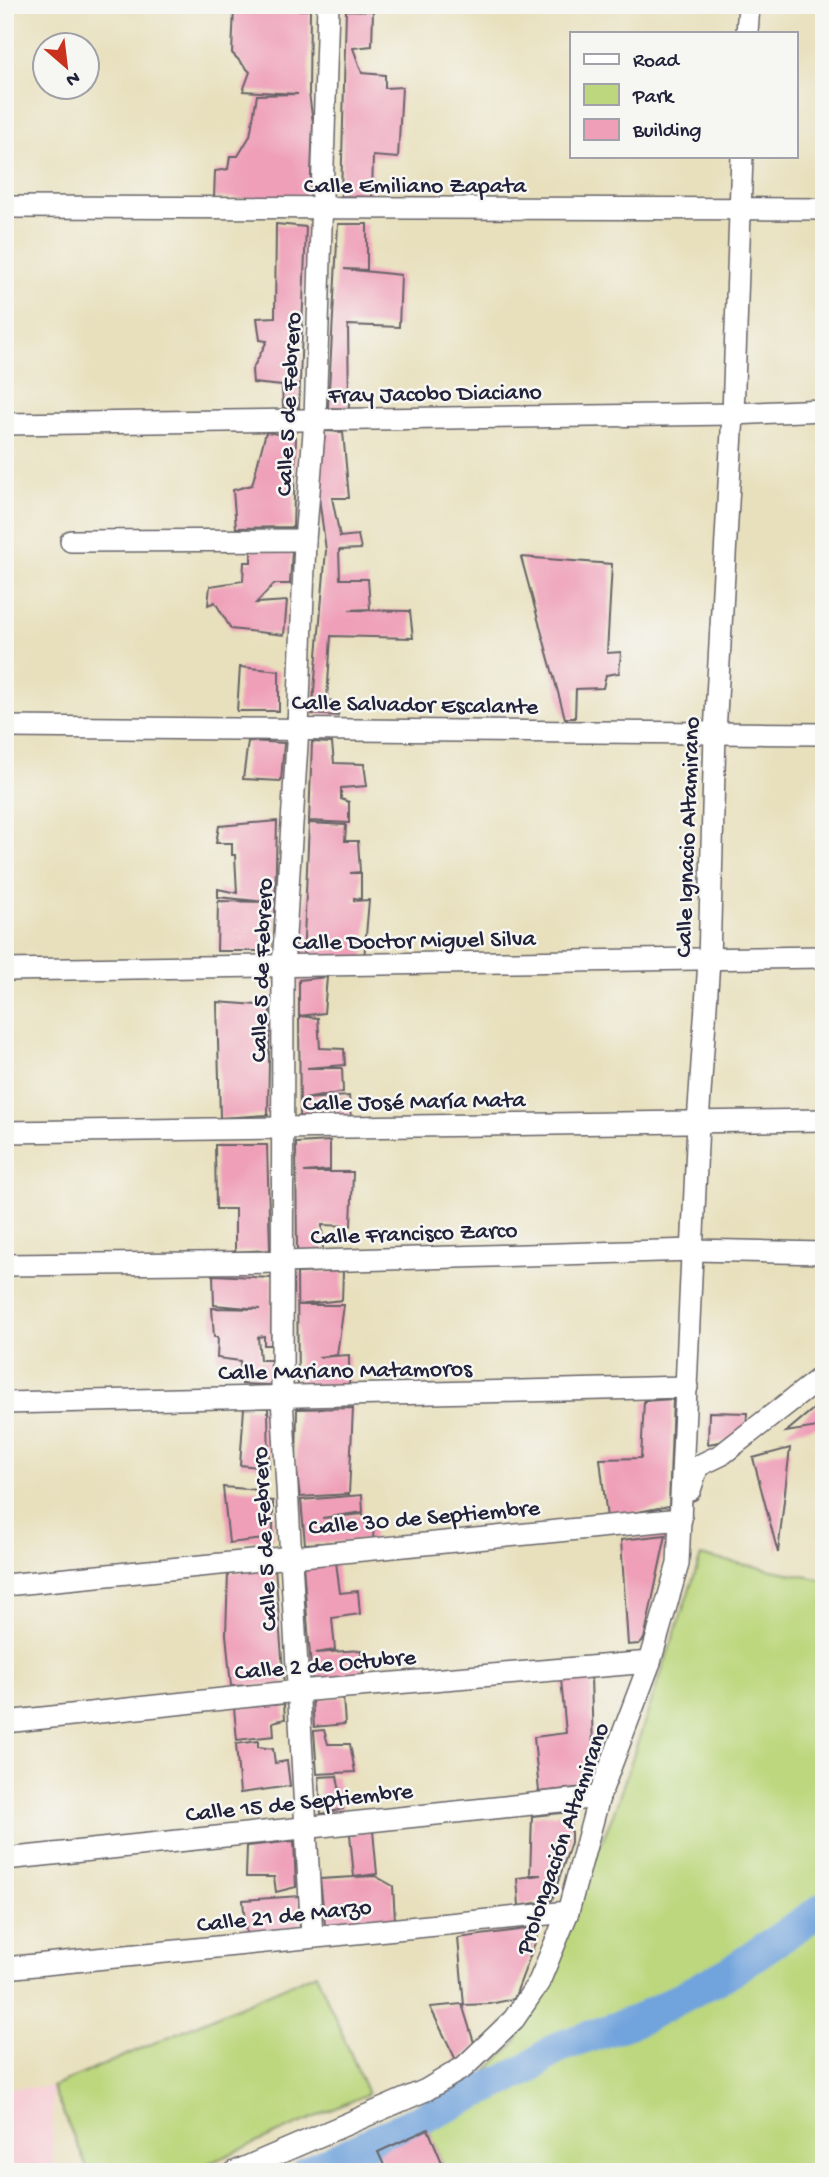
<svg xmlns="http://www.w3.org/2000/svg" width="829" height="2177" font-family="'Gochi Hand',sans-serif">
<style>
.built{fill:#f6cfd7}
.green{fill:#bcd77d;stroke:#6f7c5c;stroke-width:2}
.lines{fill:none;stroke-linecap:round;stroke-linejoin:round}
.river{stroke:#71a3dc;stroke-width:32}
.building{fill:#ef9fb8}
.minor-casing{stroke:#676468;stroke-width:24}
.minor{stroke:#fff;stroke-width:21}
.labels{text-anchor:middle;stroke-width:5;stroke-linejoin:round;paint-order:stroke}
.street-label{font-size:24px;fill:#22223b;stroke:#f6f6f2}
</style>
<rect width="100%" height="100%" fill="#f6f6f2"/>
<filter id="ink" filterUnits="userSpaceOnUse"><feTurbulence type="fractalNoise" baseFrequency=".0143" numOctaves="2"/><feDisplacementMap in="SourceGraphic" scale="14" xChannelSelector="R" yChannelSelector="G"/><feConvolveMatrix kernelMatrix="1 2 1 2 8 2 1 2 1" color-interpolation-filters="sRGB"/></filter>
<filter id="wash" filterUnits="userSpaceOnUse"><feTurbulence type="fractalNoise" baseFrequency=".00686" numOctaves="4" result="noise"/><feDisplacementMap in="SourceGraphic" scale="28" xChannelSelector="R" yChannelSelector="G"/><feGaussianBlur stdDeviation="1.57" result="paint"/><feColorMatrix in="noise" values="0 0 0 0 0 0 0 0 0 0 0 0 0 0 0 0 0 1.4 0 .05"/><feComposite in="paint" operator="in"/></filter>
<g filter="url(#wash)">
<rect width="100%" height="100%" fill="#e8e0bd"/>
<!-- built -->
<polygon class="built" points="52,2087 54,2172 5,2172 5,2088"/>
<!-- green -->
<g class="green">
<polygon points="701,1556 824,1580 824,2172 446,2172 428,2129 516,2042 613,1815"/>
<polygon points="316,1973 368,2094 189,2172 89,2172 52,2087"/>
</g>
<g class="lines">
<!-- river -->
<polyline class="river" points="307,2172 528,2069 556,2048 638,2020 730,1972 824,1908"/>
</g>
<g id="blocks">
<!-- building -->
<g class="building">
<polygon points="234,9 310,10 309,93 313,123 310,199 214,198 215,171 228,169 230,156 238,156 250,136 257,95 298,94 243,91 250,72 232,53"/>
<polygon points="346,10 373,11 372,46 353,48 362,73 385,75 385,88 402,87 398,158 373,156 372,197 341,196"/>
<polygon points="276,224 306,227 299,407 283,408 282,386 253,383 252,370 267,341 260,340 257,318 275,317"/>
<polygon points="338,224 367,224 367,270 344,269 401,275 399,327 348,325 349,409 328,408"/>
<polygon points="325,431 343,432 349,498 332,498 340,537 358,535 361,549 339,550 340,579 368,579 370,609 349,610 410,611 413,638 331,636 327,700 339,702 338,716 312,714 326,550 319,498"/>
<polygon points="266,432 296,437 293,527 236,528 233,490 252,485"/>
<polygon points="251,550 292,550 290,584 274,584 256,603 287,601 284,635 231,629 215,602 208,605 210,586 243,581 244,562 251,562"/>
<polygon points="521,557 612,564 607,653 621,652 619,673 606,675 603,688 576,689 575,718 565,718"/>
<polygon points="240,667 279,671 279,711 237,711"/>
<polygon points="248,741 284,743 281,781 243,779"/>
<polygon points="312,742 332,743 334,763 364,764 367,786 341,788 341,799 349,802 349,823 309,821"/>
<polygon points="277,821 274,951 217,951 218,901 266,902 218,897 218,889 237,893 235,855 232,855 232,843 216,843 219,826"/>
<polygon points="309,823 346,825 345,841 358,841 360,872 350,873 361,873 361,899 354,898 354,901 369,900 364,959 303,961"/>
<polygon points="327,977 324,1013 299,1016 299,980"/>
<polygon points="217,1002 270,1006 268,1115 220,1118"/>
<polygon points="299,1016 318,1018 320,1048 344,1049 345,1065 307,1068 342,1068 343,1092 305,1099 349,1096 351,1118 300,1118"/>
<polygon points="330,1141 330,1170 304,1172 353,1172 351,1226 322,1225 323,1253 297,1254 296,1143"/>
<polygon points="215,1145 267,1145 270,1250 235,1252 235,1209 216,1209"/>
<polygon points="343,1271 342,1300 297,1305 344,1305 337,1355 318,1357 349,1355 349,1386 298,1389 297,1273"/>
<polygon points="213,1275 272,1278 271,1345 264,1345 264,1336 258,1337 260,1360 271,1360 271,1385 242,1384 240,1361 217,1358 218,1337 214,1337 212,1308 260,1309 214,1305"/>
<polygon points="673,1399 669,1506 607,1518 600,1459 641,1458 644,1401"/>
<polygon points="824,1400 824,1426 786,1432"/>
<polygon points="244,1408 268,1408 269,1468 240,1465"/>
<polygon points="353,1408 349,1494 300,1497 296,1465 297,1409"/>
<polygon points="709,1412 747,1413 746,1430 737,1439 708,1444"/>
<polygon points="790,1448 778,1553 753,1458"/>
<polygon points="223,1487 259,1490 260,1500 273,1501 273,1538 229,1543"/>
<polygon points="362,1495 363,1512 322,1518 363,1514 367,1523 374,1521 373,1540 305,1544 301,1500"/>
<polygon points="666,1535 644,1639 639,1644 628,1645 621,1540"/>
<polygon points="336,1562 340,1593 358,1591 360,1614 332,1618 335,1650 315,1653 361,1650 363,1675 312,1682 303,1564"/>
<polygon points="275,1567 284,1684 231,1686 226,1634 228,1573"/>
<polygon points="591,1676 594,1786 539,1792 534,1737 566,1733 561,1679"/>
<polygon points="343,1697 345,1724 314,1727 312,1699"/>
<polygon points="284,1704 285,1719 273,1722 274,1736 237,1740 234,1708"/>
<polygon points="324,1730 328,1744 350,1744 355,1772 317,1774 314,1731"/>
<polygon points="258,1741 258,1747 273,1749 275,1763 287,1761 290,1786 240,1793 236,1744"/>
<polygon points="337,1776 343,1809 321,1814 319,1777"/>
<polygon points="571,1812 571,1842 552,1900 519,1906 517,1878 541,1875 530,1875 532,1816"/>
<polygon points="373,1831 377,1874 354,1877 375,1876 393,1886 395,1920 325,1925 320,1879 354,1877 350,1834"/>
<polygon points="294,1841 296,1887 276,1892 274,1877 246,1877 247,1846"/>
<polygon points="299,1896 300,1929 246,1934 243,1900"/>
<polygon points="541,1927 514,1999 490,2004 464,2005 458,1938"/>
<polygon points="462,2004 475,2046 457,2062 430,2007"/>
<polygon points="428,2129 446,2172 387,2172 378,2152"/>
</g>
</g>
</g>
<g filter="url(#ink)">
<use href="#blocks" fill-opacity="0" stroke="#676468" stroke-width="2"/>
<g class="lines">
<!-- minor casing -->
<g class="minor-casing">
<g id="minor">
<polyline points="747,33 749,5"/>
<polyline points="5,207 824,209"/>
<polyline points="5,424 733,414 824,410"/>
<polyline points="71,541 305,540"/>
<polyline points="5,727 824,734"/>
<polyline points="5,970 824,957"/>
<polyline points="5,1132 824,1120"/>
<polyline points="5,1265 282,1262 694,1250 824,1253"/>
<polyline points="5,1403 687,1387"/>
<polyline points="690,1490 698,1466 721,1455 824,1375"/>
<polyline points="5,1585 681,1519"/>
<polyline points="5,1722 298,1691 650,1662"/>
<polyline points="5,1859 599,1797"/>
<polyline points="312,1937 282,1397 283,967 298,728 305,540 315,420 328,5"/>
<polyline points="5,1968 568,1912"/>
<polyline points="235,2172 426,2090 464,2067 514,2019 539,1982 568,1912 599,1797 650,1662 678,1564 698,1123 709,961 715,733 733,414 742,156"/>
</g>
</g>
<!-- minor -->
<use href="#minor" class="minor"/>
</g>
</g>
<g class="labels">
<!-- street labels -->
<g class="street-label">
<text x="415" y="192">Calle Emiliano Zapata</text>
<text transform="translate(435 392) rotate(-1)" y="8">Fray Jacobo Diaciano</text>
<text transform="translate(287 404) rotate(-87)" y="8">Calle 5 de Febrero</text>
<text transform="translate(415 703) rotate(1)" y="8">Calle Salvador Escalante</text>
<text transform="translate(686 837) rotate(-88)" y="8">Calle Ignacio Altamirano</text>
<text transform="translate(414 939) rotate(-1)" y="8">Calle Doctor Miguel Silva</text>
<text transform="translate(260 970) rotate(-88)" y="8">Calle 5 de Febrero</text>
<text transform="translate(414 1100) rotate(-1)" y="8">Calle José María Mata</text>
<text transform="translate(414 1232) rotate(-2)" y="8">Calle Francisco Zarco</text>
<text transform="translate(345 1369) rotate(-1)" y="8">Calle Mariano Matamoros</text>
<text transform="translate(424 1516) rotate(-5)" y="8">Calle 30 de Septiembre</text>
<text transform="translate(263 1539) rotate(-93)" y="8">Calle 5 de Febrero</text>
<text transform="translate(325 1663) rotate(-5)" y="8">Calle 2 de Octubre</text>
<text transform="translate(299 1801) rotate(-6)" y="8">Calle 15 de Septiembre</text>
<text transform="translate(561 1838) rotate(-71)" y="8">Prolongación Altamirano</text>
<text transform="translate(284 1914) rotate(-6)" y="8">Calle 21 de Marzo</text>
</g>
</g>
<!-- margin -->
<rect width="829" height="2177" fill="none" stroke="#f6f6f2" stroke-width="28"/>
<!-- legend -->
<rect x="570" y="32" width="228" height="126" fill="#f6f6f2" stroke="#a1a1a9" stroke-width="2"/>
<rect x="584" y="54" width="35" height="10" fill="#ffffff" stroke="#a1a1a9" stroke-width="2"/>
<text x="633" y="66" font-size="21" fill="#22223b">Road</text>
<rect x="584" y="84" width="35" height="21" fill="#bcd77d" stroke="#a1a1a9" stroke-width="2"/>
<text x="633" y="102" font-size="21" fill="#22223b">Park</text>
<rect x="584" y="119" width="35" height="21" fill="#ef9fb8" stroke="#a1a1a9" stroke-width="2"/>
<text x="633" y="136" font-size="21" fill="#22223b">Building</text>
<!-- north arrow -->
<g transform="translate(66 66) rotate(152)"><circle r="33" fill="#f6f6f2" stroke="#a1a1a9" stroke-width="2"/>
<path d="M0-5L12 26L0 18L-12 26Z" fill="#c8321e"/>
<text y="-10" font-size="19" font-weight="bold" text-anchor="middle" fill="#22223b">N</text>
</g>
</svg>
